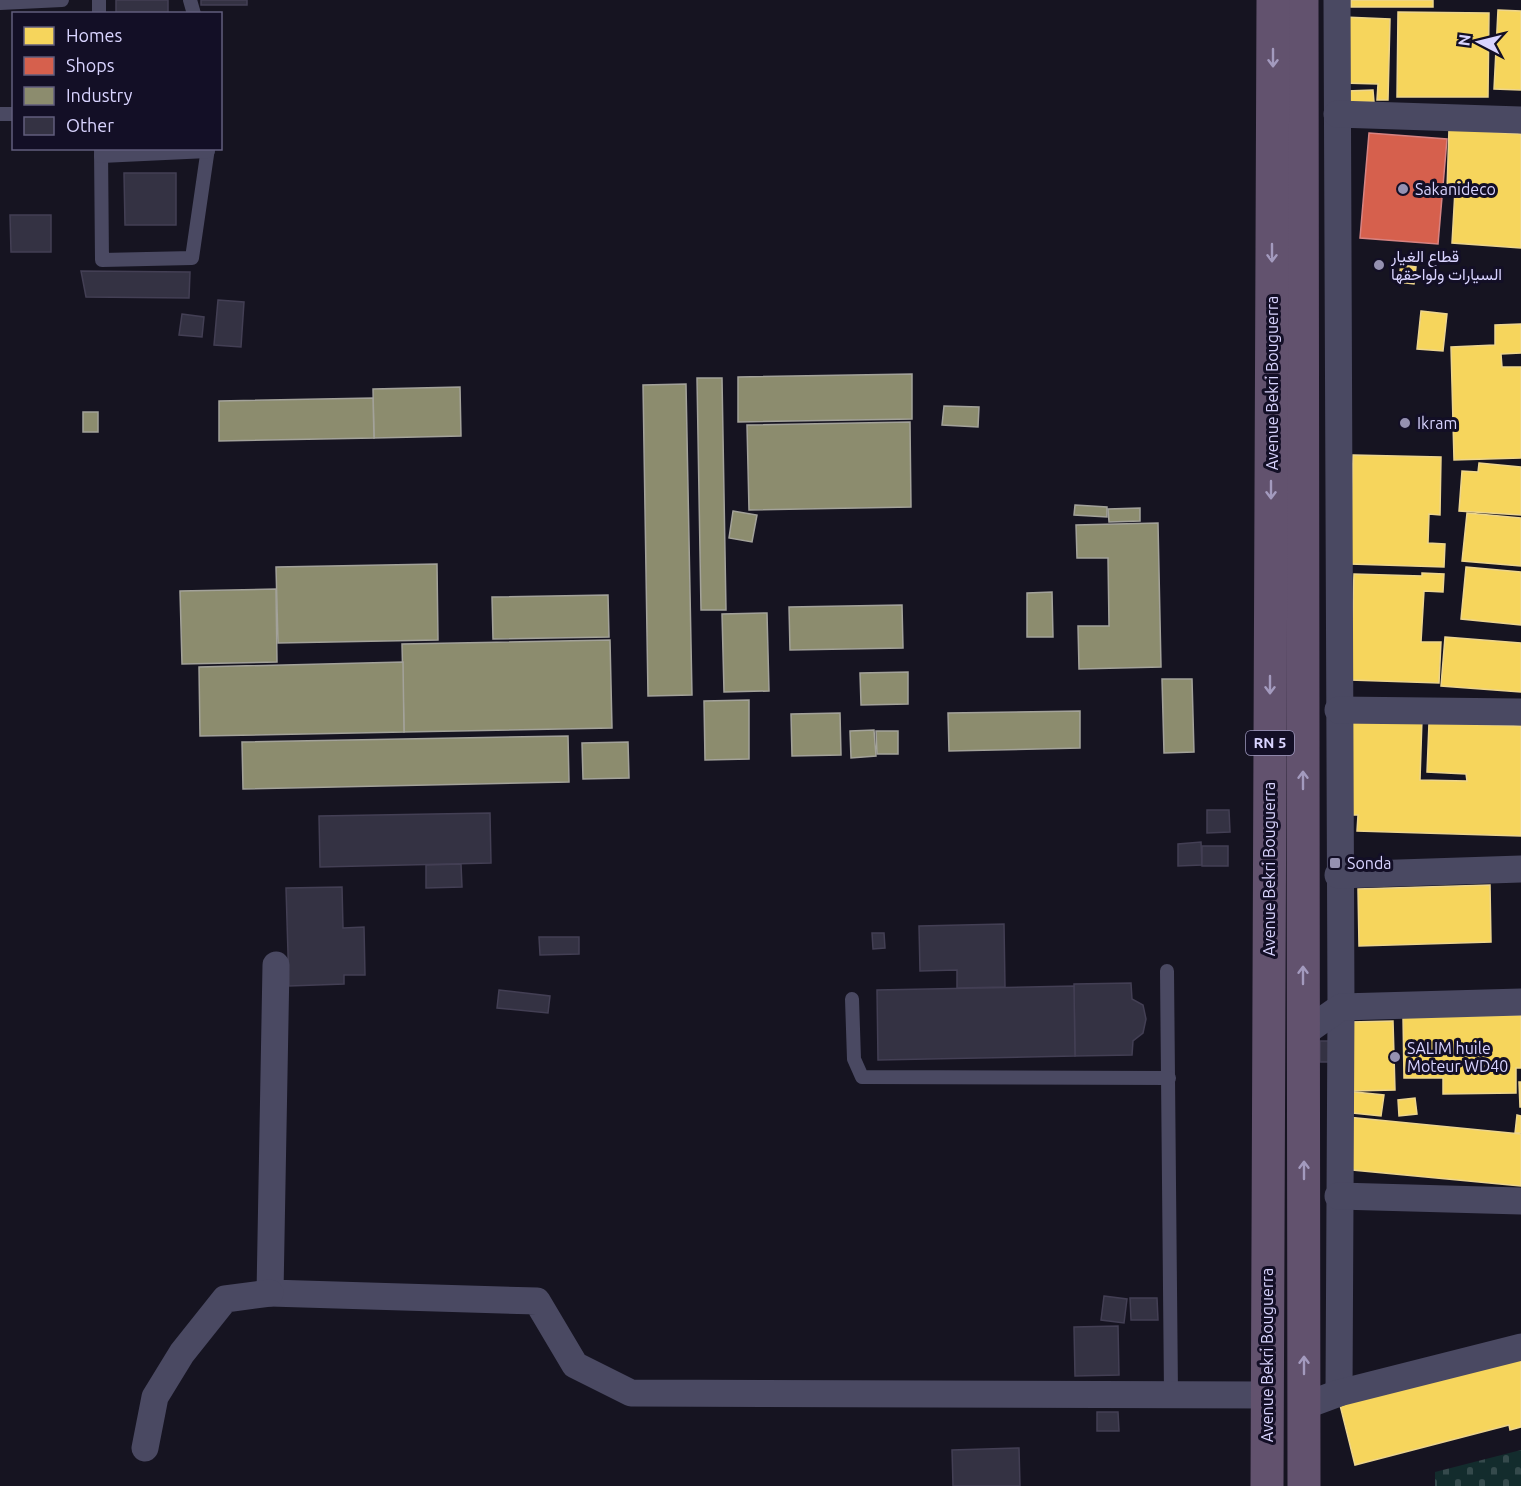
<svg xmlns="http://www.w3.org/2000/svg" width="1521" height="1486" font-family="Ubuntu,Vazirmatn,sans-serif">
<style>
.cemetery{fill:url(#cemetery-stones)}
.homes{fill:#f6d55c;stroke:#edd58d;stroke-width:1.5}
.shops{fill:#d6604d;stroke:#d78382;stroke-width:1.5}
.industry{fill:#8c8c6e;stroke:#a3a29a;stroke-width:1.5}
.building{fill:#343243;stroke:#433f54;stroke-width:1.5}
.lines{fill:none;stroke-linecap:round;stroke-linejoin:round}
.service{stroke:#4a4962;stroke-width:14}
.minor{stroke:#4a4962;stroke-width:27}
.trunk{stroke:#62526e;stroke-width:33}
.oneway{stroke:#a39abe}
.poi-dot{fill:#9591b1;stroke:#130f26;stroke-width:2}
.labels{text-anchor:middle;stroke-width:6;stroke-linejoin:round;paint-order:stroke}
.shield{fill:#130f26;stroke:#9e99be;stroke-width:1.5}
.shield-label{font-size:15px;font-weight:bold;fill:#d9d4ff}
.poi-label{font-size:16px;fill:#d9d4ff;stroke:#130f26;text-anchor:start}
.street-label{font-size:16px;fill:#d9d4ff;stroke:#130f26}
</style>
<defs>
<pattern id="cemetery-stones" width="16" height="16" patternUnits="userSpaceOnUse" patternTransform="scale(1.5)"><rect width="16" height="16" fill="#132c2d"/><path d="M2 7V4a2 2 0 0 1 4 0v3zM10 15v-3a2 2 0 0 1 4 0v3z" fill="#354a4c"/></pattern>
</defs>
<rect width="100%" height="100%" fill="#161421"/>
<!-- cemetery -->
<polygon class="cemetery" points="1521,1450 1521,1486 1435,1486 1435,1472"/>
<!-- homes -->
<g class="homes">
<rect x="1351" y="0" width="82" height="7"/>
<polygon points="1498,10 1521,11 1521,90 1494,89"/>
<polygon points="1398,12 1489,13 1488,97 1397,97"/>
<polygon points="1344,17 1390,19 1388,100 1377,100 1378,84 1342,83"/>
<polygon points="1373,90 1374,102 1348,103 1347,91"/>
<polygon points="1449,129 1521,134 1521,248 1452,243 1455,190 1447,189"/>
<polygon points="1401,265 1416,267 1414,284 1398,282"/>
<polygon points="1421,311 1447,314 1443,351 1417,349"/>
<polygon points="1521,324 1521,353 1501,354 1502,367 1521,367 1521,458 1454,460 1451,347 1495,345 1495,325"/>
<polygon points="1353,455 1441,457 1440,515 1429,514 1428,543 1445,544 1444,567 1350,564"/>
<polygon points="1479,463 1521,467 1521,515 1459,511 1462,471 1478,472"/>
<polygon points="1467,513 1521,518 1521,566 1462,561"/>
<polygon points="1466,567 1521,572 1521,625 1461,619"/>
<polygon points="1422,573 1444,574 1443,592 1424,591 1421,642 1441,642 1439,683 1350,680 1354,574 1422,576"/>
<polygon points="1445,637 1521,643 1521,692 1441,686"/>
<polygon points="1349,717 1422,719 1420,780 1467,781 1466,774 1427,772 1429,723 1521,726 1521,836 1357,831 1358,815 1351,815"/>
<polygon points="1490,885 1491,942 1359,946 1358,889"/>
<polygon points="1521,1015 1521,1068 1516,1068 1516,1093 1443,1094 1443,1078 1404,1078 1403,1017"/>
<polygon points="1393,1021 1395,1090 1352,1091 1350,1022"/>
<polygon points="1519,1082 1521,1082 1521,1107 1520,1107"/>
<polygon points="1345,1091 1384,1095 1381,1116 1343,1112"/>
<polygon points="1415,1098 1417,1114 1399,1116 1398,1100"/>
<polygon points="1517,1115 1521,1116 1521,1133 1515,1133"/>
<polygon points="1347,1117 1521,1134 1521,1186 1342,1169"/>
<polygon points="1521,1358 1521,1427 1510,1430 1509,1425 1355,1465 1340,1405"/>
</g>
<!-- shops -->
<polygon class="shops" points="1369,133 1447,139 1438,244 1360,238"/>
<!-- industry -->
<g class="industry">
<polygon points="912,374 912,419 738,422 738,377"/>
<polygon points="697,378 722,378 726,610 701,610"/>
<polygon points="686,384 692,695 648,696 643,385"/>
<polygon points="460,387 461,436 374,438 373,389"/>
<polygon points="373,398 374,438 219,441 219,401"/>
<polygon points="944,406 979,407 978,427 942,425"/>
<rect x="83" y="412" width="15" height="20"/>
<polygon points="910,422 911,507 749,510 747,425"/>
<polygon points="1075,505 1107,507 1107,517 1074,515"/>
<polygon points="1140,508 1140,521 1109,522 1108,509"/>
<polygon points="733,511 757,515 752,542 729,538"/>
<polygon points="1158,523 1161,667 1079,669 1078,626 1109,626 1108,558 1077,558 1076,525"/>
<polygon points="437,564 438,640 278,643 276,567"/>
<polygon points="276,589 277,662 182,664 180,591"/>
<polygon points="1052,592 1053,637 1027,637 1027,593"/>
<polygon points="608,595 609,637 493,639 492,597"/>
<polygon points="902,605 903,648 790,650 789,607"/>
<polygon points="767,613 769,691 724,692 722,614"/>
<polygon points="610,640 612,728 404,732 402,644"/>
<polygon points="403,662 404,732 200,736 199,667"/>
<polygon points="908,672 908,704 861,705 860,673"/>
<polygon points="1162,679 1192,679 1194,752 1164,753"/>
<polygon points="749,700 749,759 705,760 704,701"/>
<polygon points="1080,711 1080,748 949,751 948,713"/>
<polygon points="840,713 841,755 792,756 791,714"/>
<polygon points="874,730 876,756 851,758 850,731"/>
<polygon points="876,731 898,731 898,754 877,754"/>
<polygon points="568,736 569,782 243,789 242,742"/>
<polygon points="628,742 629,778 583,779 582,743"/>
</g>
<!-- building -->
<g class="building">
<rect x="116" y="0" width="52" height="14"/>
<rect x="201" y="0" width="46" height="5"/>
<polygon points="124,173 176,173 176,225 125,225"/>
<polygon points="10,215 51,215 51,252 11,252"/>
<polygon points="81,271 190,272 189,298 86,297"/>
<polygon points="218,300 244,302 241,347 214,345"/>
<polygon points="182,314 204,317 202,337 179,335"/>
<polygon points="1207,810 1229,810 1230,832 1207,833"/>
<polygon points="490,813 491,863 320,867 319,816"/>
<polygon points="1201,842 1202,865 1178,866 1178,844"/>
<rect x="1202" y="846" width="26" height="20"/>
<polygon points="461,864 462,887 426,888 426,865"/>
<polygon points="342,887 343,928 364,927 365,975 344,975 344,984 289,986 286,888"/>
<polygon points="1004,924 1005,987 957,988 957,970 920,971 919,926"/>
<polygon points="872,933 884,933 885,948 873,949"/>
<polygon points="539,937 579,937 579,954 540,955"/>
<polygon points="1131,983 1132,999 1143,1005 1146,1019 1143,1033 1133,1041 1132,1055 1075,1056 1074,984"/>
<polygon points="1074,986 1075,1056 878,1060 877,990"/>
<polygon points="499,990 550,996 548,1013 497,1008"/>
<rect x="1320" y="1041" width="17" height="21"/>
<polygon points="1104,1296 1127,1299 1124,1323 1101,1320"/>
<polygon points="1130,1298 1157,1298 1158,1320 1131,1320"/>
<polygon points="1118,1326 1119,1375 1075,1376 1074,1327"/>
<polygon points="1097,1412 1118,1412 1119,1431 1097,1431"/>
<polygon points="1019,1448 1020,1486 953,1486 952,1450"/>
</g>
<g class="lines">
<!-- service -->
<g class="service">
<polyline points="99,0 99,14"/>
<polyline points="190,0 194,14"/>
<polyline points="0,3 62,0"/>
<polyline points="0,114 14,114"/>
<polyline points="101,148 102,260 192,258 208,148"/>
<polyline points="101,156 208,151"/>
<polyline points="1167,971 1171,1394"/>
<polyline points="852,999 854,1059 862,1077 1169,1078"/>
</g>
<!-- minor -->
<g class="minor">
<polyline points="1337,0 1341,1007 1339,1393"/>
<polyline points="1337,114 1521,120"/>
<polyline points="1338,710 1521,712"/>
<polyline points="1338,875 1521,869"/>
<polyline points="276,965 270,1293 537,1301 575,1365 631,1393 1267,1395"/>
<polyline points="1304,1033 1341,1007 1521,1002"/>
<polyline points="1338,1196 1521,1201"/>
<polyline points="1304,1406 1339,1393 1521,1347"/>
<polyline points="145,1448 155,1397 182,1353 225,1299 270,1293"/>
</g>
<!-- trunk -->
<g class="trunk">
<polyline points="1302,0 1304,1486"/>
<polyline points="1267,1486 1273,0"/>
</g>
</g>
<!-- one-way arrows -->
<defs><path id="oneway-shaft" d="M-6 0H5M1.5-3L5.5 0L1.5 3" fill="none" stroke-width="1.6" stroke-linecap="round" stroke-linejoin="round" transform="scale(1.5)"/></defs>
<g class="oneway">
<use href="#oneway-shaft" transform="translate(1273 58) rotate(90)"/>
<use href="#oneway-shaft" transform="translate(1272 253) rotate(90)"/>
<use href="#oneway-shaft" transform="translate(1271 490) rotate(90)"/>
<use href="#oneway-shaft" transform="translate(1270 685) rotate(90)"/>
<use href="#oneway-shaft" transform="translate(1303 780) rotate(-90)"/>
<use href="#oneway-shaft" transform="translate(1303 975) rotate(-90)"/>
<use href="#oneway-shaft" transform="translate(1304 1170) rotate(-90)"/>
<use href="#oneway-shaft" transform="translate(1304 1365) rotate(-90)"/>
</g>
<!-- markers -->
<g class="poi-dot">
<circle cx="1403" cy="189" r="6"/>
<circle cx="1379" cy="265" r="6"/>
<circle cx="1405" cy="423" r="6"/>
<rect x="1329" y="857" width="12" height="12" rx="3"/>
<circle cx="1395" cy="1057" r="6"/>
</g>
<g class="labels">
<!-- shield labels -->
<rect class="shield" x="1246" y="731" width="48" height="24" rx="4.5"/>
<g class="shield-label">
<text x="1270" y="748">RN 5</text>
</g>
<!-- poi labels -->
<g class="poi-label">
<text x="1415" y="195">Sakanideco</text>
<text x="1391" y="262">قطاع الغيار<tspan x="1391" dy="18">السيارات ولواحقها</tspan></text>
<text x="1417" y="429">Ikram</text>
<text x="1347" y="869">Sonda</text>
<text x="1407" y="1054">SALIM huile<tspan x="1407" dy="18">Moteur WD40</tspan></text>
</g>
<!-- street labels -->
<g class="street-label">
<text transform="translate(1272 383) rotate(-90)" y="6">Avenue Bekri Bouguerra</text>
<text transform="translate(1269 869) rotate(-90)" y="6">Avenue Bekri Bouguerra</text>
<text transform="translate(1267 1355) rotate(-90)" y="6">Avenue Bekri Bouguerra</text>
</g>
</g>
<!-- legend -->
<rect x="12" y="12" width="210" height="138" fill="#130f26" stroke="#625e7d" stroke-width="1.5"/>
<rect x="24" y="27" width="30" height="18" fill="#f6d55c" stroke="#625e7d" stroke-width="1.5"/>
<text x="66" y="42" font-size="18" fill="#d9d4ff">Homes</text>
<rect x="24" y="57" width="30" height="18" fill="#d6604d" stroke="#625e7d" stroke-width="1.5"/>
<text x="66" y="72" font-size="18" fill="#d9d4ff">Shops</text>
<rect x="24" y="87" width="30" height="18" fill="#8c8c6e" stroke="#625e7d" stroke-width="1.5"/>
<text x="66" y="102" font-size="18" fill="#d9d4ff">Industry</text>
<rect x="24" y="117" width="30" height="18" fill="#343243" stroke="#625e7d" stroke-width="1.5"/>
<text x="66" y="132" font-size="18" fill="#d9d4ff">Other</text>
<!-- north arrow -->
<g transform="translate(1479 42) rotate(277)" stroke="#130f26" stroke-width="4.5" paint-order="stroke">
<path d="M0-4.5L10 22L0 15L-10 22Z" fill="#d9d4ff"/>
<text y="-9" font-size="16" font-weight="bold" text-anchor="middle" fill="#d9d4ff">N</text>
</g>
</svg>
